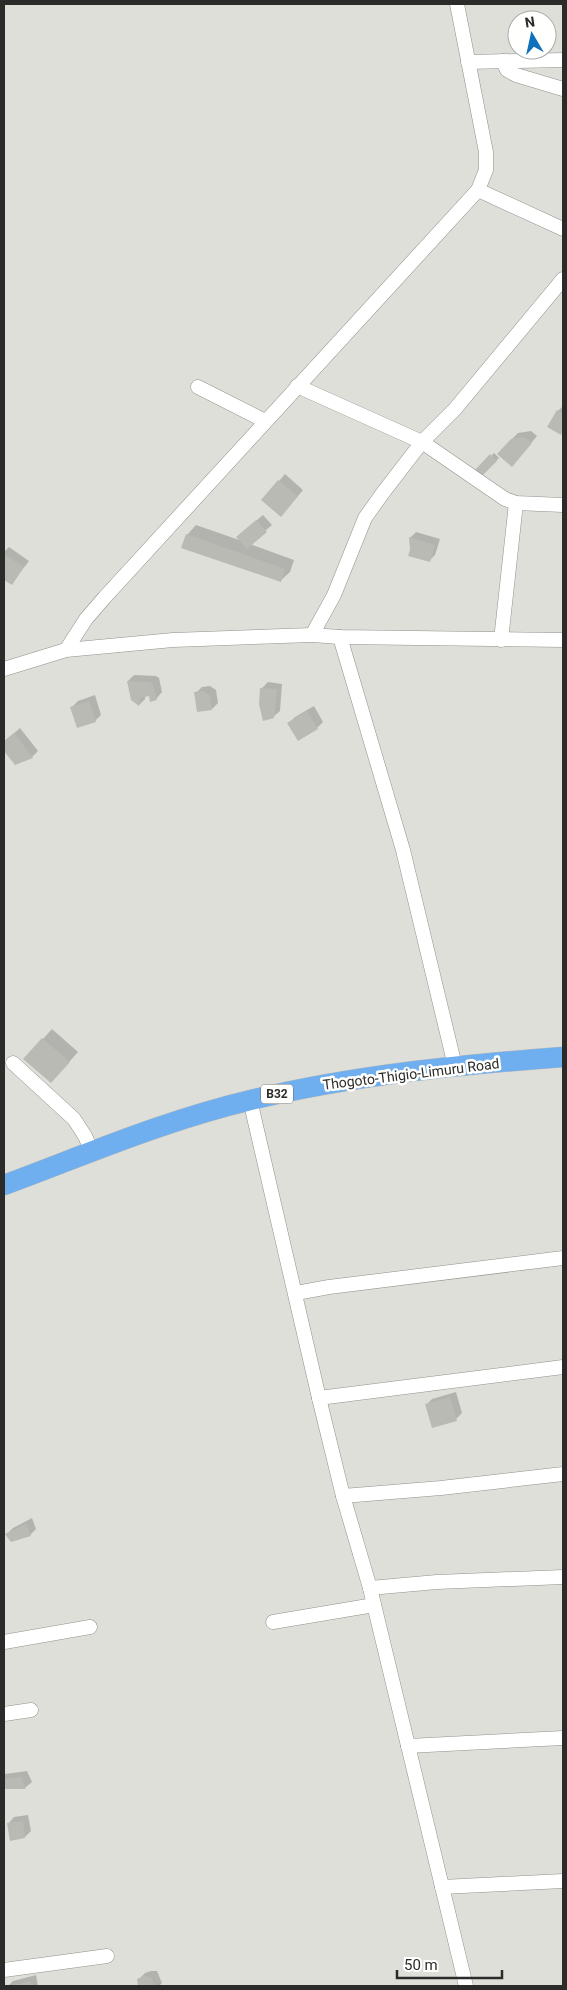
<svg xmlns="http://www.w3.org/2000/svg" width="567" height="1990" font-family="Roboto,sans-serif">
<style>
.shadow{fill:#0003}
.building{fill:#babab5}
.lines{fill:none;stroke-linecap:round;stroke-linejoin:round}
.minor-casing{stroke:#91918c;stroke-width:15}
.highway-casing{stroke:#bbb;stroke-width:21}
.minor{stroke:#fff;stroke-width:14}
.highway{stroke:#6fafef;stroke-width:20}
.labels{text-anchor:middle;stroke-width:5;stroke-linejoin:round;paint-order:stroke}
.shield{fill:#fffffe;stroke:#6b6b69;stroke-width:1}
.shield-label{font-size:12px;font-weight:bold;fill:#2b2b29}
.street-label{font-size:14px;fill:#2b2b29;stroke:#fffffe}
</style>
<rect width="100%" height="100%" fill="#dfdfda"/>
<!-- shadow -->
<g class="shadow">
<polygon points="563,406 563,431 560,433 558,411"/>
<polygon points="531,431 537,436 518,459 512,439 518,433"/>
<polygon points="494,453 499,458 481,476 476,471"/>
<polygon points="285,474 303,490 287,509 263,500"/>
<polygon points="263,515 272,525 250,544 294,560 290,572 280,581 187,535 196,525 242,541 244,531"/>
<polygon points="416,532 440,539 435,555 429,561 411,550 410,538"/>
<polygon points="9,547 29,561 12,583 4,578 4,552"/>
<polygon points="134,675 156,676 159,678 162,692 156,699 150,695 145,696 145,699 139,705 128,681"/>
<polygon points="268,682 282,684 280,711 273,717 261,689"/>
<polygon points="210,686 216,690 218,703 212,709 196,693 202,687"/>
<polygon points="95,695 101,715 95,721 72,707 78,701"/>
<polygon points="314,706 323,722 317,728 289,723 295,717"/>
<polygon points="20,728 38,751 32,757 15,763 4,749 4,742"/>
<polygon points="52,1029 78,1052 60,1072 43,1039"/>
<polygon points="456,1392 462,1413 456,1419 426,1405 432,1399"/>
<polygon points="32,1518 36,1529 30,1535 7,1534 13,1528"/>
<polygon points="27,1771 32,1782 26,1787 4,1788 5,1774"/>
<polygon points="28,1815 31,1831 25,1837 8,1824 14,1817"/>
<polygon points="151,1971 157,1971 162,1983 159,1986 139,1986 139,1979 145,1973"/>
<polygon points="36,1975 38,1986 8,1986 13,1981"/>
</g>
<!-- building -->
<g class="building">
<polygon points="557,410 563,414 563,430 561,435 547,427"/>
<polygon points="524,437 532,443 512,467 497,454 511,439"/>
<polygon points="490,454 497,461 481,477 474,471"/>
<polygon points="278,480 298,496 281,517 261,500"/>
<polygon points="256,520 267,532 247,549 236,537"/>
<polygon points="186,534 285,569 281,582 181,548"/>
<polygon points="409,537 435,545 430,562 408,556 410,550"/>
<polygon points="4,554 24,567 12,585 4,580"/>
<polygon points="127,681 149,682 153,684 157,700 150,702 149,696 140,698 139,706 131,700"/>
<polygon points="260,688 277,689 274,718 263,721 259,704"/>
<polygon points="203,691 210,696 212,710 197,712 194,692"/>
<polygon points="89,701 96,722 77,728 70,707"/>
<polygon points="307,711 318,729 298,741 287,723"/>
<polygon points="14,733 33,758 15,765 4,751 4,741"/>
<polygon points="42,1038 70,1062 51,1083 23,1059"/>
<polygon points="450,1397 457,1421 432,1428 425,1404"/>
<polygon points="26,1524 31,1536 11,1542 5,1534"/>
<polygon points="21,1777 26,1789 4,1789 4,1779"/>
<polygon points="23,1821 25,1838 10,1841 7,1823"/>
<polygon points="144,1976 151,1977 155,1986 138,1986 137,1979"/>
<polygon points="30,1981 31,1986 11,1986"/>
</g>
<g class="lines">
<!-- minor casing -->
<g class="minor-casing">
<g id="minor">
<polyline points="503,61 507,70 516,75 563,89"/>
<polyline points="468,62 563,60"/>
<polyline points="478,190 563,229"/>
<polyline points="297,386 422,442 505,499 516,503 563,505"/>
<polyline points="198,387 265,421"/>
<polyline points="312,635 334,595 365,518 382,494 422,442 455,409 563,279"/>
<polyline points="340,637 403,850 455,1066"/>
<polyline points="501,640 516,503"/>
<polyline points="66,650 86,619 105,597 478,190 486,170 486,152 457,4"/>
<polyline points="4,669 66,650 173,640 312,635 340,637 563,640"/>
<polyline points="13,1063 74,1119 85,1136 92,1152"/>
<polyline points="250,1100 319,1398 343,1496 370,1588 466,1986"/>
<polyline points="296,1293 329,1287 563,1258"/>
<polyline points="319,1398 563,1367"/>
<polyline points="343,1496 441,1488 563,1474"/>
<polyline points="370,1588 437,1582 563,1577"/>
<polyline points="273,1622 374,1605"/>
<polyline points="4,1642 90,1627"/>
<polyline points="4,1714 31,1710"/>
<polyline points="408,1746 563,1738"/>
<polyline points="442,1887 563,1881"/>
<polyline points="4,1970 107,1956"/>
</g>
</g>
<!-- highway casing -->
<g class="highway-casing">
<path id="highway" d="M4,1185C85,1155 166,1120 251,1100C354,1075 458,1065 563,1057"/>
</g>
<!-- minor -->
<use href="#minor" class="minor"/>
<!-- highway -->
<use href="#highway" class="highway"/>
</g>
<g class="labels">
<!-- shield labels -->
<rect class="shield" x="261" y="1084.5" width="32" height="19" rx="4"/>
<g class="shield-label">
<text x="277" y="1098">B32</text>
</g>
<!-- street labels -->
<g class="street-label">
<text transform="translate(411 1074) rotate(-7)" y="5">Thogoto-Thigio-Limuru Road</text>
</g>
</g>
<!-- border -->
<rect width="567" height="1990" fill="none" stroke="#2b2b29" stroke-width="10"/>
<!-- north arrow -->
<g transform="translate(532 35) rotate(351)"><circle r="24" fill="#fffffe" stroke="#aaaaa9"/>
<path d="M0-4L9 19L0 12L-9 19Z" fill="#0f70bc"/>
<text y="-8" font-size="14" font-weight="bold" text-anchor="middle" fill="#2b2b29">N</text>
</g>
<!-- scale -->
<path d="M397 1970v8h105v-8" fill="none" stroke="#2b2b29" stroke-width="2.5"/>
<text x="404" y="1970" font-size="15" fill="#2b2b29" stroke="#fffffe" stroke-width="4" paint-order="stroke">50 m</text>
</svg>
